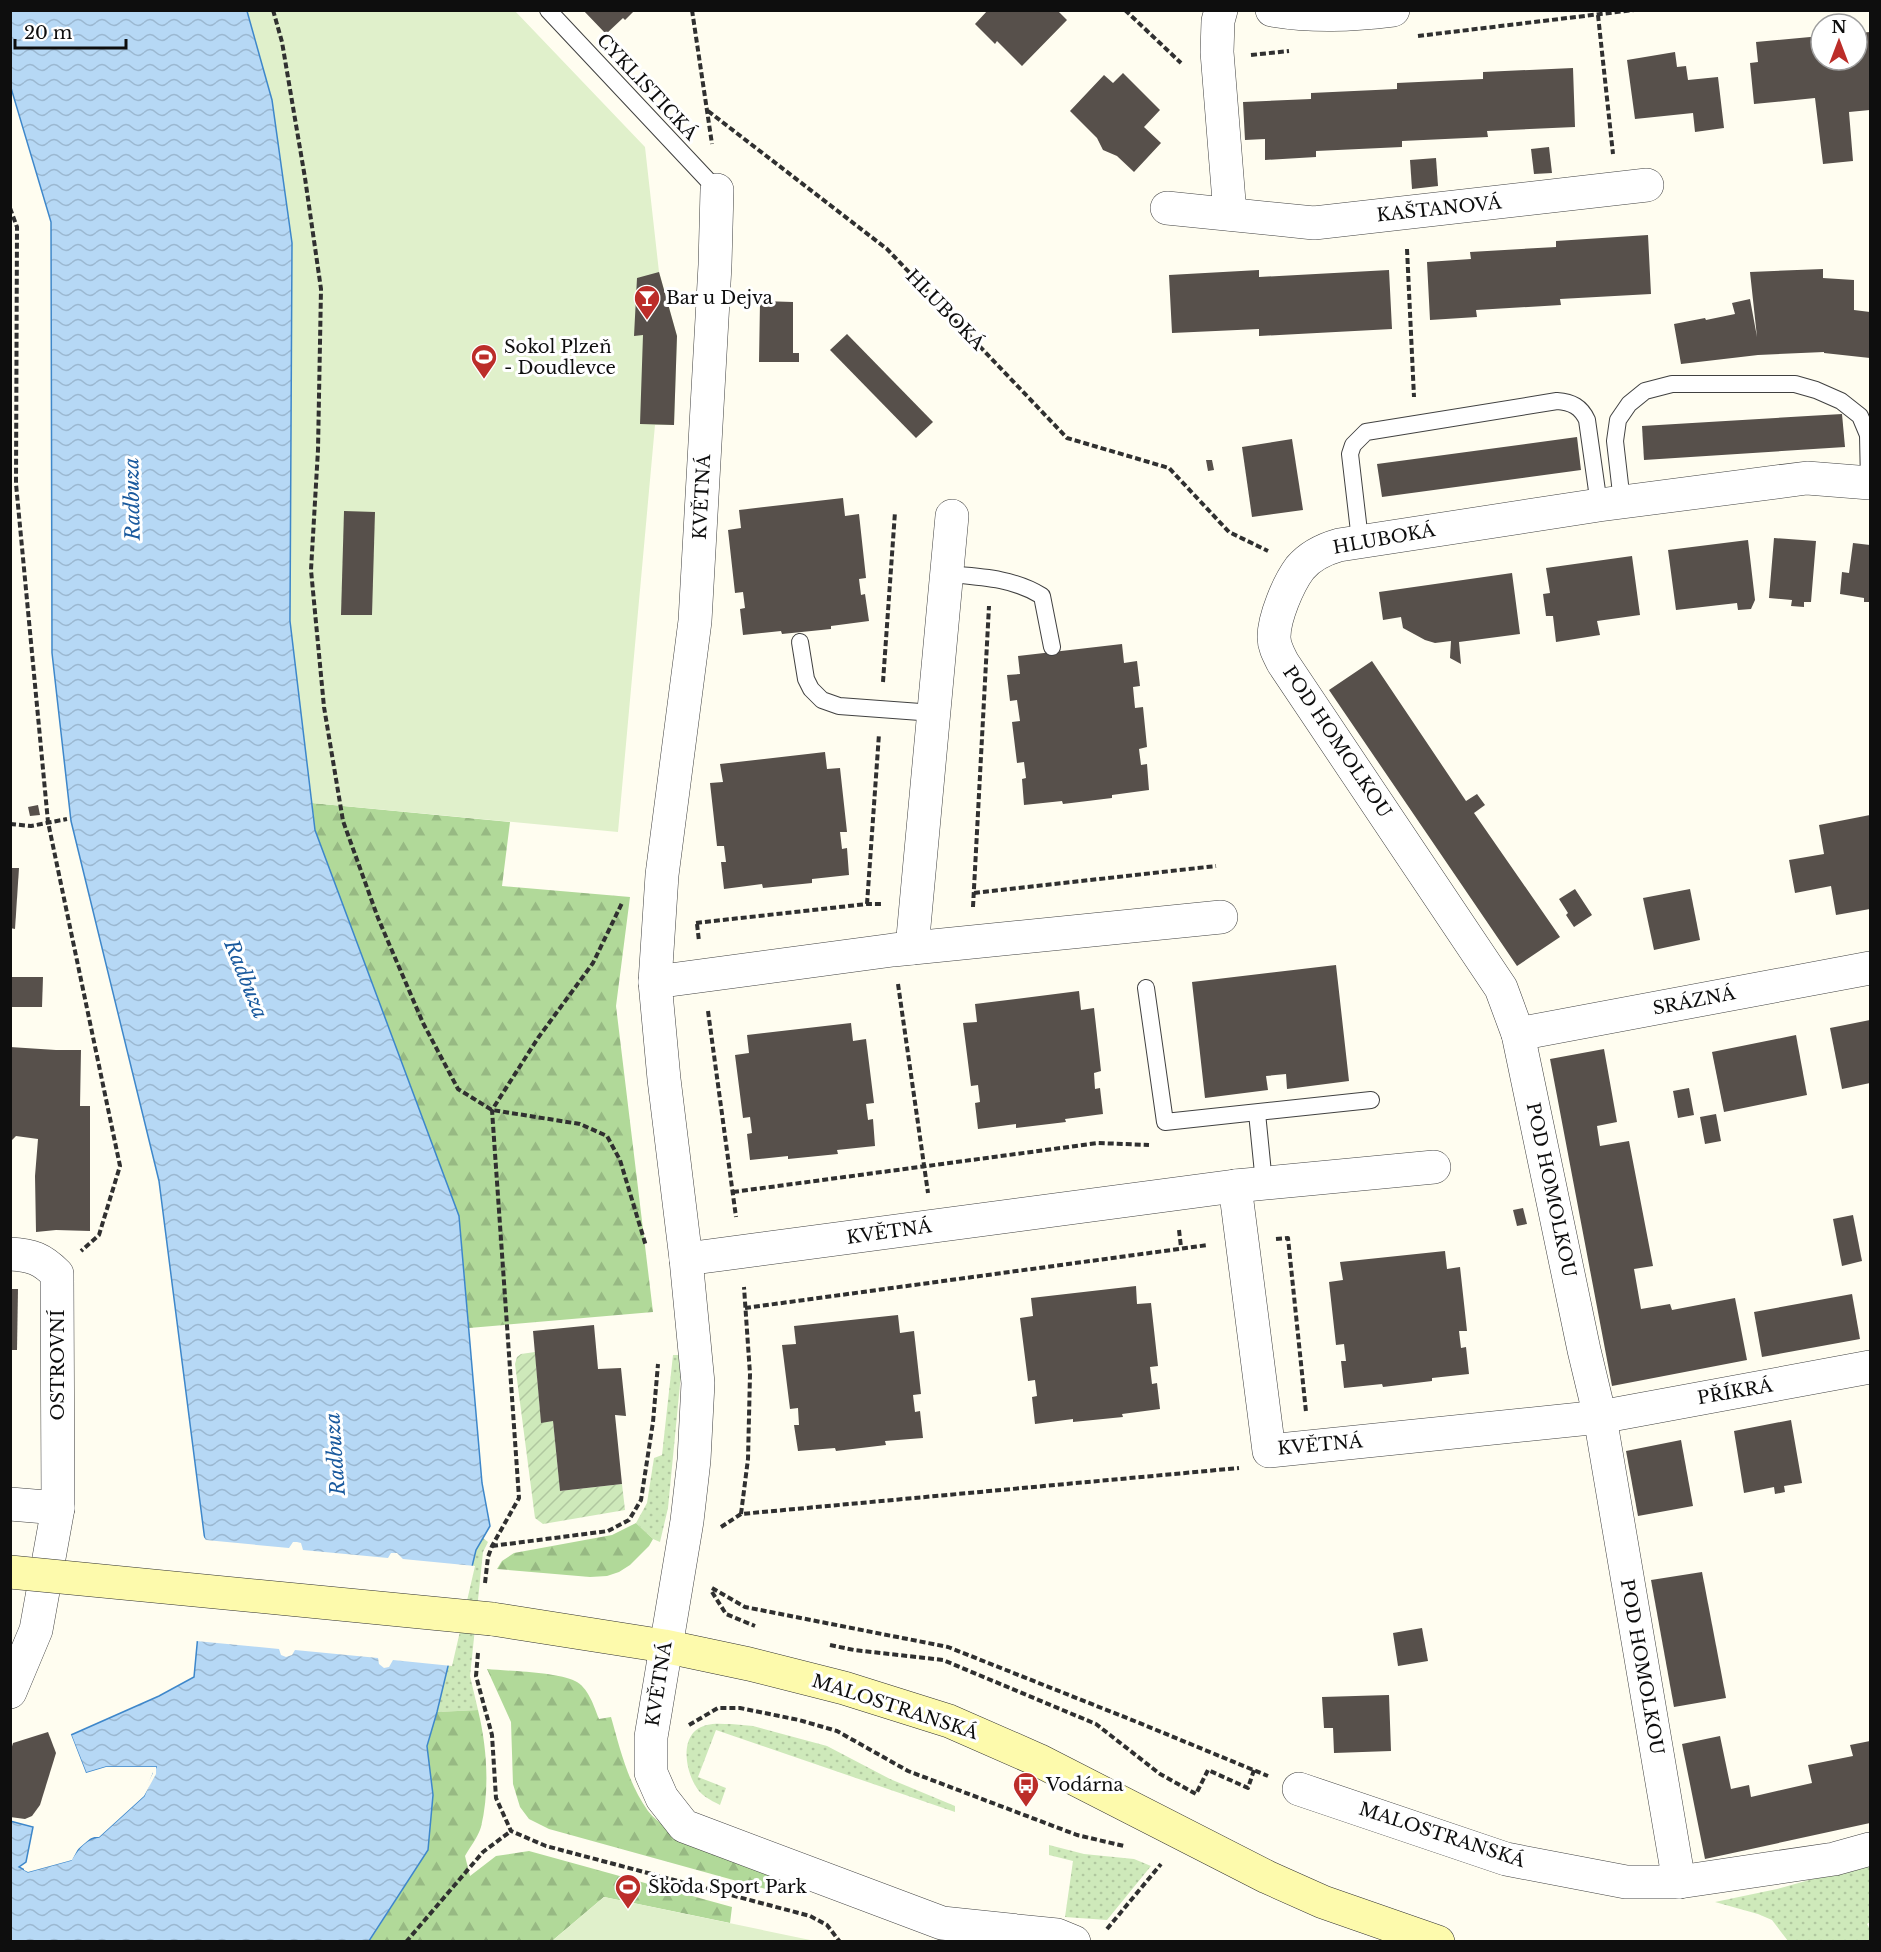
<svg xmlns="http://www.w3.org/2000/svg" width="1881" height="1952" font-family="'Libre Baskerville',serif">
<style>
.grass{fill:url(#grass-dots)}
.forest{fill:url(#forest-firs)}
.garden{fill:url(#garden-furrows)}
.pitch{fill:#e0f0cb}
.water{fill:url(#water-waves);stroke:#3e87ca;stroke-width:1.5}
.pier{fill:#fffdf0}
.building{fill:#57504b}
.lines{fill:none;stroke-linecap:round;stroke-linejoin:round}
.lane-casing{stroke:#414141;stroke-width:18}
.street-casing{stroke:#414141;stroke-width:34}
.secondary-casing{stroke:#303030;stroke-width:34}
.path{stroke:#303030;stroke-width:4;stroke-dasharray:6 3;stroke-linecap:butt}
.lane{stroke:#fff;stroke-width:16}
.street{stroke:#fff;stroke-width:33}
.secondary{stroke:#fdfaac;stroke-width:33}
.secondary-bridge-casing{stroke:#303030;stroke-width:34;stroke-linecap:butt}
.secondary-bridge{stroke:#fdfaac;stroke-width:33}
.labels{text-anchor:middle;stroke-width:6;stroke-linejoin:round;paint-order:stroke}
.street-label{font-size:18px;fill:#0e0e0e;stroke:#fff}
.poi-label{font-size:18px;fill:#0e0e0e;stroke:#fff;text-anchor:start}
.water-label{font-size:20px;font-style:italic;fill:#1a5a9e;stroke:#fff}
</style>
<defs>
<pattern id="grass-dots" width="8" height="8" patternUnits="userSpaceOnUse" patternTransform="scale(1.5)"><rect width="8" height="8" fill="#cee9ba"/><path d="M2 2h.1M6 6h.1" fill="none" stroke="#b0c79f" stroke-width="1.8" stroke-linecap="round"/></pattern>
<pattern id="forest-firs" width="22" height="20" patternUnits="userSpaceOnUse" patternTransform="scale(1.5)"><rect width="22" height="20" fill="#b1d999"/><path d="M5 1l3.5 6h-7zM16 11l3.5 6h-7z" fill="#97b983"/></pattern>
<pattern id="garden-furrows" width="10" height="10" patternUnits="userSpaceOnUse" patternTransform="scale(1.5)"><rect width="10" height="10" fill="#cee9ba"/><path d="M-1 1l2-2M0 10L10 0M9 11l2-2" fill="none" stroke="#b0c79f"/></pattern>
<pattern id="water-waves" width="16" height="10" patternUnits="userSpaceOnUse" patternTransform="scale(1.5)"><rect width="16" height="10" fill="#b6d8f5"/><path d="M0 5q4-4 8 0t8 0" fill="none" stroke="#9bb8d1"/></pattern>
</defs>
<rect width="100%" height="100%" fill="#fffdf0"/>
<!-- grass -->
<g class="grass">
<polygon points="673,1355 680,1355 681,1374 668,1508 660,1542 653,1539 636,1523 647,1503 654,1458 662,1455"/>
<polygon points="483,1538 488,1542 483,1552 470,1676 478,1710 437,1712 476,1550"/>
<path d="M731,1724L753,1726L827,1746L890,1779L955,1806V1812L716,1730L698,1777L726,1788L720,1805C710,1800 700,1795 695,1785C684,1766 680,1731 707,1725C714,1723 723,1724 731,1724Z"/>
<polygon points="1049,1845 1084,1854 1134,1859 1151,1866 1107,1920 1065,1917 1073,1861 1049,1855"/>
<polygon points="1870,1863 1870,1922 1867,1924 1870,1929 1870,1941 1788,1941 1772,1920 1758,1914 1715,1902 1777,1889"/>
</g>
<!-- forest -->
<g class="forest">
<polygon points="312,803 510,822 502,886 630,897 616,1006 653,1312 469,1328 459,1216 315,830"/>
<polygon points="636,1523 653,1539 649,1546 630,1565 619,1572 607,1576 590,1577 497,1569 502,1561 514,1553 612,1535"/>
<path d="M487,1669C508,1671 558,1672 575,1681C588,1687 594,1706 599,1719L611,1717C620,1749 628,1783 648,1811C667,1837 739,1861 770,1874L766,1889L549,1829L529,1819L520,1807L513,1784L511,1722Z"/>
<path d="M478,1710C487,1747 490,1790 481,1827C478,1837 470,1847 465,1856L470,1876L496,1856L529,1851L732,1907L730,1923L604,1897L552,1941L369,1942L428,1850L433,1795L427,1746L437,1712Z"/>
</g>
<!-- garden -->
<polygon class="garden" points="535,1352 541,1422 553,1421 560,1491 622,1484 625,1510 543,1524 535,1518 515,1364 517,1357 521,1354"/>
<!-- pitch -->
<g class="pitch">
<polygon points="247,11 515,11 645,147 659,272 677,336 674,425 655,425 618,832 312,803 290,621 292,243 272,100"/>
<polygon points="604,1897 815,1941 552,1941"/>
</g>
<!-- water -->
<path class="water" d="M11,11H247L272,100L292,243L290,621L315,830L459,1216L482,1483L490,1526L476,1550L437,1712L427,1746L433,1795L428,1850L369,1941H11L10,1821L33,1827L26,1862L19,1867L28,1872L71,1860C78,1849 86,1838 99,1837L144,1796L156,1767H106L86,1773L71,1735L159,1696L194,1677L206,1549L159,1181L71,821L52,653L51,222L11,88Z"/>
<!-- pier -->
<g class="pier">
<polygon points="201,1533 206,1540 289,1548 293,1542 297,1542 301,1543 303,1550 388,1558 391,1553 397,1553 403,1559 475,1566 452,1666 393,1660 389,1667 384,1668 379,1664 378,1658 295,1650 292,1655 286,1657 281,1655 279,1649 196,1641 194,1646 203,1549"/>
<polygon points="70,1732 86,1773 106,1767 156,1767 156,1774 144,1796 99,1837 92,1837 78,1849 72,1860 28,1872 24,1870 24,1867 28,1869 70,1857 76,1847 91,1835 98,1834 142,1794 153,1773 153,1770 106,1770 84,1776 68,1736"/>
</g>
<!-- building -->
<g class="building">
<polygon points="583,10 635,10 625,20 623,18 606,34"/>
<polygon points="988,10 1057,10 1067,20 1022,66 997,41 995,44 975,24"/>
<polygon points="1870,32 1870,110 1849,112 1853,161 1823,164 1815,98 1754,104 1750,63 1758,62 1756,42 1821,36 1821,60 1857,60 1857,33"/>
<polygon points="1675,52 1677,67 1686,66 1688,80 1718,77 1724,128 1695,132 1693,113 1635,119 1627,60"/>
<polygon points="1573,68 1575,127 1487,131 1488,137 1402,141 1402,147 1316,151 1316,157 1265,160 1265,139 1245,140 1243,102 1311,99 1311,93 1397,89 1397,83 1483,79 1483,72"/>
<polygon points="1123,73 1160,110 1144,127 1161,143 1134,172 1117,156 1103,150 1097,138 1070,111 1104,75 1113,83"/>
<polygon points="1549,147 1552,173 1534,174 1531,149"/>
<polygon points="1436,158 1438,186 1412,189 1410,160"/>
<polygon points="1648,235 1651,294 1560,299 1561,305 1476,310 1477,317 1430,320 1427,262 1471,259 1470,252 1556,247 1556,241"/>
<polygon points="1823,269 1823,278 1854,280 1854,310 1870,312 1870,358 1824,353 1824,352 1758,355 1681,364 1674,324 1705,318 1706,320 1735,314 1732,303 1750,299 1757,337 1750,272"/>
<polygon points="1259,270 1259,277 1389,270 1392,329 1259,336 1259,329 1172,333 1169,275"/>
<polygon points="659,272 677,336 674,425 640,424 643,335 634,336 637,278"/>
<polygon points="760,301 793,302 793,353 799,353 799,362 759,362"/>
<polygon points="847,334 933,422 916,438 830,350"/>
<polygon points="1842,414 1845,447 1644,460 1642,426"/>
<polygon points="1577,437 1581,470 1382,497 1377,464"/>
<polygon points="1292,439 1303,510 1252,517 1242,447"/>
<polygon points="1206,460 1212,460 1214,470 1208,471"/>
<polygon points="843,498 845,516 859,514 866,578 859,579 861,595 865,594 869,621 831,626 831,629 782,634 781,631 743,635 740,609 745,608 743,592 735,593 728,530 741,528 739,510"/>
<polygon points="344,511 375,512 372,615 341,615"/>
<polygon points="1774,538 1816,541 1811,602 1804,602 1804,607 1791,606 1792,600 1769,598"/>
<polygon points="1748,540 1755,600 1751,609 1738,610 1737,603 1676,610 1668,550"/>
<polygon points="1853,543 1870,545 1870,602 1864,602 1864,598 1840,594 1842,572 1849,573"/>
<polygon points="1632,556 1640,615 1597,621 1600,635 1556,642 1553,616 1546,616 1543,594 1550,593 1546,568"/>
<polygon points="1512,573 1520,634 1459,642 1461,664 1450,658 1451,641 1435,643 1425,640 1403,628 1401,617 1383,620 1379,592"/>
<polygon points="1122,644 1124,663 1137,661 1140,686 1133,687 1135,708 1143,707 1147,747 1139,749 1141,765 1147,764 1149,790 1112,795 1112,798 1063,804 1062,801 1024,805 1022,779 1026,778 1024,762 1017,763 1012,722 1020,721 1017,700 1010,701 1007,675 1020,674 1018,656"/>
<polygon points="1372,661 1466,801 1477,794 1485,805 1474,813 1560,937 1517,966 1329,690"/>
<polygon points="825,752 827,769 840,768 847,832 840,832 842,849 847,848 849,875 812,879 812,883 763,888 762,884 724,889 721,862 726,862 724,846 717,846 710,783 723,782 720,764"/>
<polygon points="38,805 40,815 30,816 28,807"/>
<polygon points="1870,815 1870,909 1836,915 1831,886 1795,893 1789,860 1824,854 1819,825"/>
<polygon points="10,868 19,868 15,929 10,928"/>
<polygon points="1575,889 1592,915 1574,927 1566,915 1568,913 1559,899"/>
<polygon points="1690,889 1700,940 1654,950 1643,898"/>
<polygon points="1336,965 1349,1081 1287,1089 1286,1074 1266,1076 1268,1090 1205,1098 1192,982"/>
<polygon points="10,977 43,977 42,1007 10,1007"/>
<polygon points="1079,991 1081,1010 1094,1008 1101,1071 1094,1073 1095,1089 1100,1088 1103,1114 1065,1119 1066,1122 1016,1128 1016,1124 978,1129 975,1103 980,1102 978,1085 971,1086 963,1023 977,1022 975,1004"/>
<polygon points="1870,1020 1870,1083 1842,1089 1830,1028"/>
<polygon points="851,1023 853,1041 866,1039 874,1103 866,1104 868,1120 873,1119 875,1146 837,1150 838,1154 788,1159 788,1156 750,1160 747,1134 752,1133 750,1117 743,1118 735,1055 749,1053 747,1035"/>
<polygon points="1796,1035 1807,1095 1724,1112 1712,1052"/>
<polygon points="10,1047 56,1050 81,1050 80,1106 90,1106 90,1231 56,1230 36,1232 35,1176 38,1139 16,1136 10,1142"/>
<polygon points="1604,1049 1617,1122 1597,1126 1600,1146 1629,1141 1653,1266 1634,1269 1641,1309 1670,1304 1672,1310 1735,1298 1747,1360 1612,1386 1550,1059"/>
<polygon points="1689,1088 1694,1115 1678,1118 1673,1091"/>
<polygon points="1716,1114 1721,1141 1705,1144 1700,1117"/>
<polygon points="1523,1208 1527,1224 1517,1226 1513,1210"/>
<polygon points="1853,1215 1862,1261 1842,1266 1833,1219"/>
<polygon points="1445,1251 1447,1269 1460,1267 1467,1331 1459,1331 1461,1348 1466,1347 1469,1374 1432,1378 1432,1381 1383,1387 1382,1384 1344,1388 1341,1361 1346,1361 1344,1344 1336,1345 1329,1282 1343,1280 1340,1262"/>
<polygon points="1136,1286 1137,1304 1151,1303 1158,1366 1150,1367 1152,1384 1157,1383 1160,1409 1122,1414 1123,1417 1073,1422 1073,1419 1035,1424 1032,1397 1037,1396 1035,1380 1028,1381 1020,1318 1033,1316 1031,1298"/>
<polygon points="10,1289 18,1289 17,1350 10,1350"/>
<polygon points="1852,1294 1860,1339 1762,1357 1754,1312"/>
<polygon points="898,1315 900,1333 914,1331 921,1394 913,1395 915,1412 920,1411 923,1438 885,1441 886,1445 836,1451 835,1448 798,1451 794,1425 799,1425 798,1408 790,1409 782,1345 796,1344 794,1326"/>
<polygon points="594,1325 598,1369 621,1368 626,1416 615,1415 622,1484 560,1491 553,1421 541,1423 533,1331"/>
<polygon points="1791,1420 1802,1483 1784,1486 1785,1492 1775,1494 1774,1487 1744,1493 1734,1431"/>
<polygon points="1681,1440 1693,1506 1638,1516 1626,1451"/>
<polygon points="1702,1572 1726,1698 1674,1707 1651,1580"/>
<polygon points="1422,1628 1428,1661 1398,1666 1393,1633"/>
<polygon points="1389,1695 1391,1751 1334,1753 1333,1728 1324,1728 1322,1697"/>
<polygon points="48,1732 56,1753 40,1805 32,1816 25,1819 10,1817 10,1753 13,1743"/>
<polygon points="1720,1736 1731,1789 1749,1785 1751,1797 1812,1783 1808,1765 1853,1756 1850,1745 1870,1741 1870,1823 1705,1859 1682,1744"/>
</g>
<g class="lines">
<!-- lane casing -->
<g class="lane-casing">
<g id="lane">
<polyline points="548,10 717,190"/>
<polyline points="1622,502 1615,441 1618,420 1629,404 1645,391 1672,384 1795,384 1816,390 1841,401 1860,416 1868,435 1869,482"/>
<path d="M1360,540L1350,454L1353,445L1366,432L1557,401C1572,402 1581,407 1587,420L1599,505"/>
<path d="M947,574C981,577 1013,578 1042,596L1052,647"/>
<polyline points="800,642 806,679 811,689 822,700 839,706 934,713"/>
<polyline points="1146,988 1165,1122 1371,1100"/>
<polyline points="1257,1113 1264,1183"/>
</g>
</g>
<!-- street casing -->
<g class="street-casing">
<g id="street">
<polyline points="1221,10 1218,21 1217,52 1230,214"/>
<path d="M1272,10C1314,17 1351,15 1393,10"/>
<polyline points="717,190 715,265 695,621 662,875 655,982 664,1079 686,1259 698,1383 694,1460 687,1521 651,1737 651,1773 662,1798 684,1826 942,1923 1057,1935 1074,1942"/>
<polyline points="1167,208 1314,223 1647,185"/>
<polyline points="912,948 952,516"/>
<polyline points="655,982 893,950 1221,917"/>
<polyline points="1518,1034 1870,968"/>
<polyline points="1235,1186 1269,1451 1600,1417 1870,1367"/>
<path d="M10,1254C32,1255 42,1259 57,1274L58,1508L36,1630L10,1692"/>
<polyline points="686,1259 1235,1186 1434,1167"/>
<polyline points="10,1504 58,1508"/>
<polyline points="1299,1789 1506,1859 1626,1882 1679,1882 1834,1859 1870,1849"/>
<path d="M1679,1882L1600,1417L1584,1350L1518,1034L1501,988L1283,663C1279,655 1274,647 1274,637C1274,618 1288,584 1300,568C1310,556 1325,549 1339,545L1599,505L1807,478L1870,483"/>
</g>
</g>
<!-- secondary casing -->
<g class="secondary-casing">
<polyline id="secondary" points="492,1619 664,1646 749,1664 844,1688 949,1721 1038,1760 1267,1877 1323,1902 1438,1942"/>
</g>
<!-- path -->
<g class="path">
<polyline points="273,10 282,42 305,178 321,289 318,450 311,570 324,707 343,821 378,918 423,1023 458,1089 492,1110 580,1124 607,1136 620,1160 646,1246"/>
<polyline points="692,10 712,144"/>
<polyline points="1125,10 1181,63"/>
<polyline points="1598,15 1613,154"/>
<polyline points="1418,36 1634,10"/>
<polyline points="1251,55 1289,51"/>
<polyline points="708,111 887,249 1067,438 1169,468 1229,532 1268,551"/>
<polyline points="10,208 17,227 16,484 48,822 120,1166 99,1235 81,1251"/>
<polyline points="1407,249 1414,397"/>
<polyline points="883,682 895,512"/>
<polyline points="10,824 31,826 67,819"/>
<polyline points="974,893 1216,866"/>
<polyline points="867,904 879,734"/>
<polyline points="973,907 989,606"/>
<polyline points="696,923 867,904 882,904"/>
<polyline points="697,924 699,941"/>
<polyline points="898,984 928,1193"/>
<polyline points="708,1011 736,1217"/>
<polyline points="733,1192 1098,1143 1149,1145"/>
<polyline points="1179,1230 1181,1247"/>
<polyline points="1276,1239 1288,1238 1306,1412"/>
<polyline points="745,1308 1208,1245"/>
<polyline points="741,1514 748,1459 750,1374 744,1287"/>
<polyline points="721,1527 741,1514 1239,1468"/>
<polyline points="492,1546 608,1531 629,1520 641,1500 653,1422 658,1364"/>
<polyline points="485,1583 488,1557 492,1546 519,1498 492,1110 538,1038 593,963 622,903"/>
<polyline points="712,1588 745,1607 948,1647 1137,1722 1268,1776"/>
<polyline points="712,1592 726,1614 755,1626"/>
<polyline points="830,1645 854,1650 943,1660 1096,1724 1160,1774 1196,1794 1208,1770 1248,1788 1254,1770"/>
<polyline points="478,1653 476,1676 492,1735 496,1798 511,1831 546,1846 810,1916 827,1925 840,1942"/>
<polyline points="689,1725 718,1708 740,1708 799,1720 837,1731 908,1771 1077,1835 1124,1846"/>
<polyline points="1107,1929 1161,1864"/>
<polyline points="406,1942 483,1852 511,1831"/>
</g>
<!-- lane -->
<use href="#lane" class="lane"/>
<!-- street -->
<use href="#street" class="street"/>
<!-- secondary -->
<use href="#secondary" class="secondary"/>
<!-- secondary-bridge casing -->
<g class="secondary-bridge-casing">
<polyline id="secondary-bridge" points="10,1572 492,1619"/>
</g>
<!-- secondary-bridge -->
<use href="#secondary-bridge" class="secondary-bridge"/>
</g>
<!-- icons -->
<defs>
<g id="bar-pin" transform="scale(1.35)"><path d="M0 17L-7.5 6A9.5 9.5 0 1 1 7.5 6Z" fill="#bc2d29" stroke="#fff"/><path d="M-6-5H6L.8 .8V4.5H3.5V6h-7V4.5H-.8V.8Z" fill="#fff"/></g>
<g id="stadium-pin" transform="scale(1.35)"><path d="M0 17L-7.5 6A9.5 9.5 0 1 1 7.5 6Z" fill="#bc2d29" stroke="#fff"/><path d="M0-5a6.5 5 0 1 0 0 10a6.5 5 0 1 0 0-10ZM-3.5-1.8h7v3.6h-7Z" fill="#fff"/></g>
<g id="bus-pin" transform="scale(1.35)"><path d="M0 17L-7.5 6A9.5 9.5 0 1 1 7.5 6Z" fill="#bc2d29" stroke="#fff"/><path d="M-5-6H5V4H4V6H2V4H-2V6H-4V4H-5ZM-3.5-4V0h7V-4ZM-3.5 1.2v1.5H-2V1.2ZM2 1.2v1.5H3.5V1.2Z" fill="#fff"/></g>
</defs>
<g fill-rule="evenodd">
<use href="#bar-pin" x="647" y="298"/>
<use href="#stadium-pin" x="484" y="357"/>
<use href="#bus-pin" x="1026" y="1785"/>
<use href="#stadium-pin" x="628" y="1887"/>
</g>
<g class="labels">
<!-- street labels -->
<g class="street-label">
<text transform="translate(647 87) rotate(47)" y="6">CYKLISTICKÁ</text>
<text transform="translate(1439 209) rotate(-6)" y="6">KAŠTANOVÁ</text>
<text transform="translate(945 310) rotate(46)" y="6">HLUBOKÁ</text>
<text transform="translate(702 497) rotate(-87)" y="6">KVĚTNÁ</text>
<text transform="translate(1384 539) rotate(-10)" y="6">HLUBOKÁ</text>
<text transform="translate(1337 742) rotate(56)" y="6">POD HOMOLKOU</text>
<text transform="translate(1694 1001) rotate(-11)" y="6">SRÁZNÁ</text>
<text transform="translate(1551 1190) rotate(78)" y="6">POD HOMOLKOU</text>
<text transform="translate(889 1232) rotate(-8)" y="6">KVĚTNÁ</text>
<text transform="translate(58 1365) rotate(-90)" y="6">OSTROVNÍ</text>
<text transform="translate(1735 1392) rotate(-10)" y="6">PŘÍKRÁ</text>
<text transform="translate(1320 1445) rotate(-5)" y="6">KVĚTNÁ</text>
<text transform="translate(1642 1667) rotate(80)" y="6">POD HOMOLKOU</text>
<text transform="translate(659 1684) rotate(-81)" y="6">KVĚTNÁ</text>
<text transform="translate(895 1707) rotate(18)" y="6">MALOSTRANSKÁ</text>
<text transform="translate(1442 1835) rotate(18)" y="6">MALOSTRANSKÁ</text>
</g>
<!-- poi labels -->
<g class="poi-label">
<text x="666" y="304">Bar u Dejva</text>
<text x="504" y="353">Sokol Plzeň<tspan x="504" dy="21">- Doudlevce</tspan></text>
<text x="1046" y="1791">Vodárna</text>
<text x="648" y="1893">Škoda Sport Park</text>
</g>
<!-- water labels -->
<g class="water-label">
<text transform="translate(132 499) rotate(-91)" y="7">Radbuza</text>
<text transform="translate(246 979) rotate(68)" y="7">Radbuza</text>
<text transform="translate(335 1454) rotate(-94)" y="7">Radbuza</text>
</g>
</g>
<!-- border -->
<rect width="1881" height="1952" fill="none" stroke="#0e0e0e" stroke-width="24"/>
<!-- north arrow -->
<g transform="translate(1839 42)"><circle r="28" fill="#ffffff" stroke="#9f9f9f" stroke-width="1.5"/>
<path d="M0-4.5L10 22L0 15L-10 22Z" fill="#bc2d29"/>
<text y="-9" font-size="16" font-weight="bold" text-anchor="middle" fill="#0e0e0e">N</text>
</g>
<!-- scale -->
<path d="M15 39v9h111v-9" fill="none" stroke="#0e0e0e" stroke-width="3"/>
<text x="24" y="39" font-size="18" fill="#0e0e0e" stroke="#ffffff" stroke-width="4.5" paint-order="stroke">20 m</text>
</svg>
